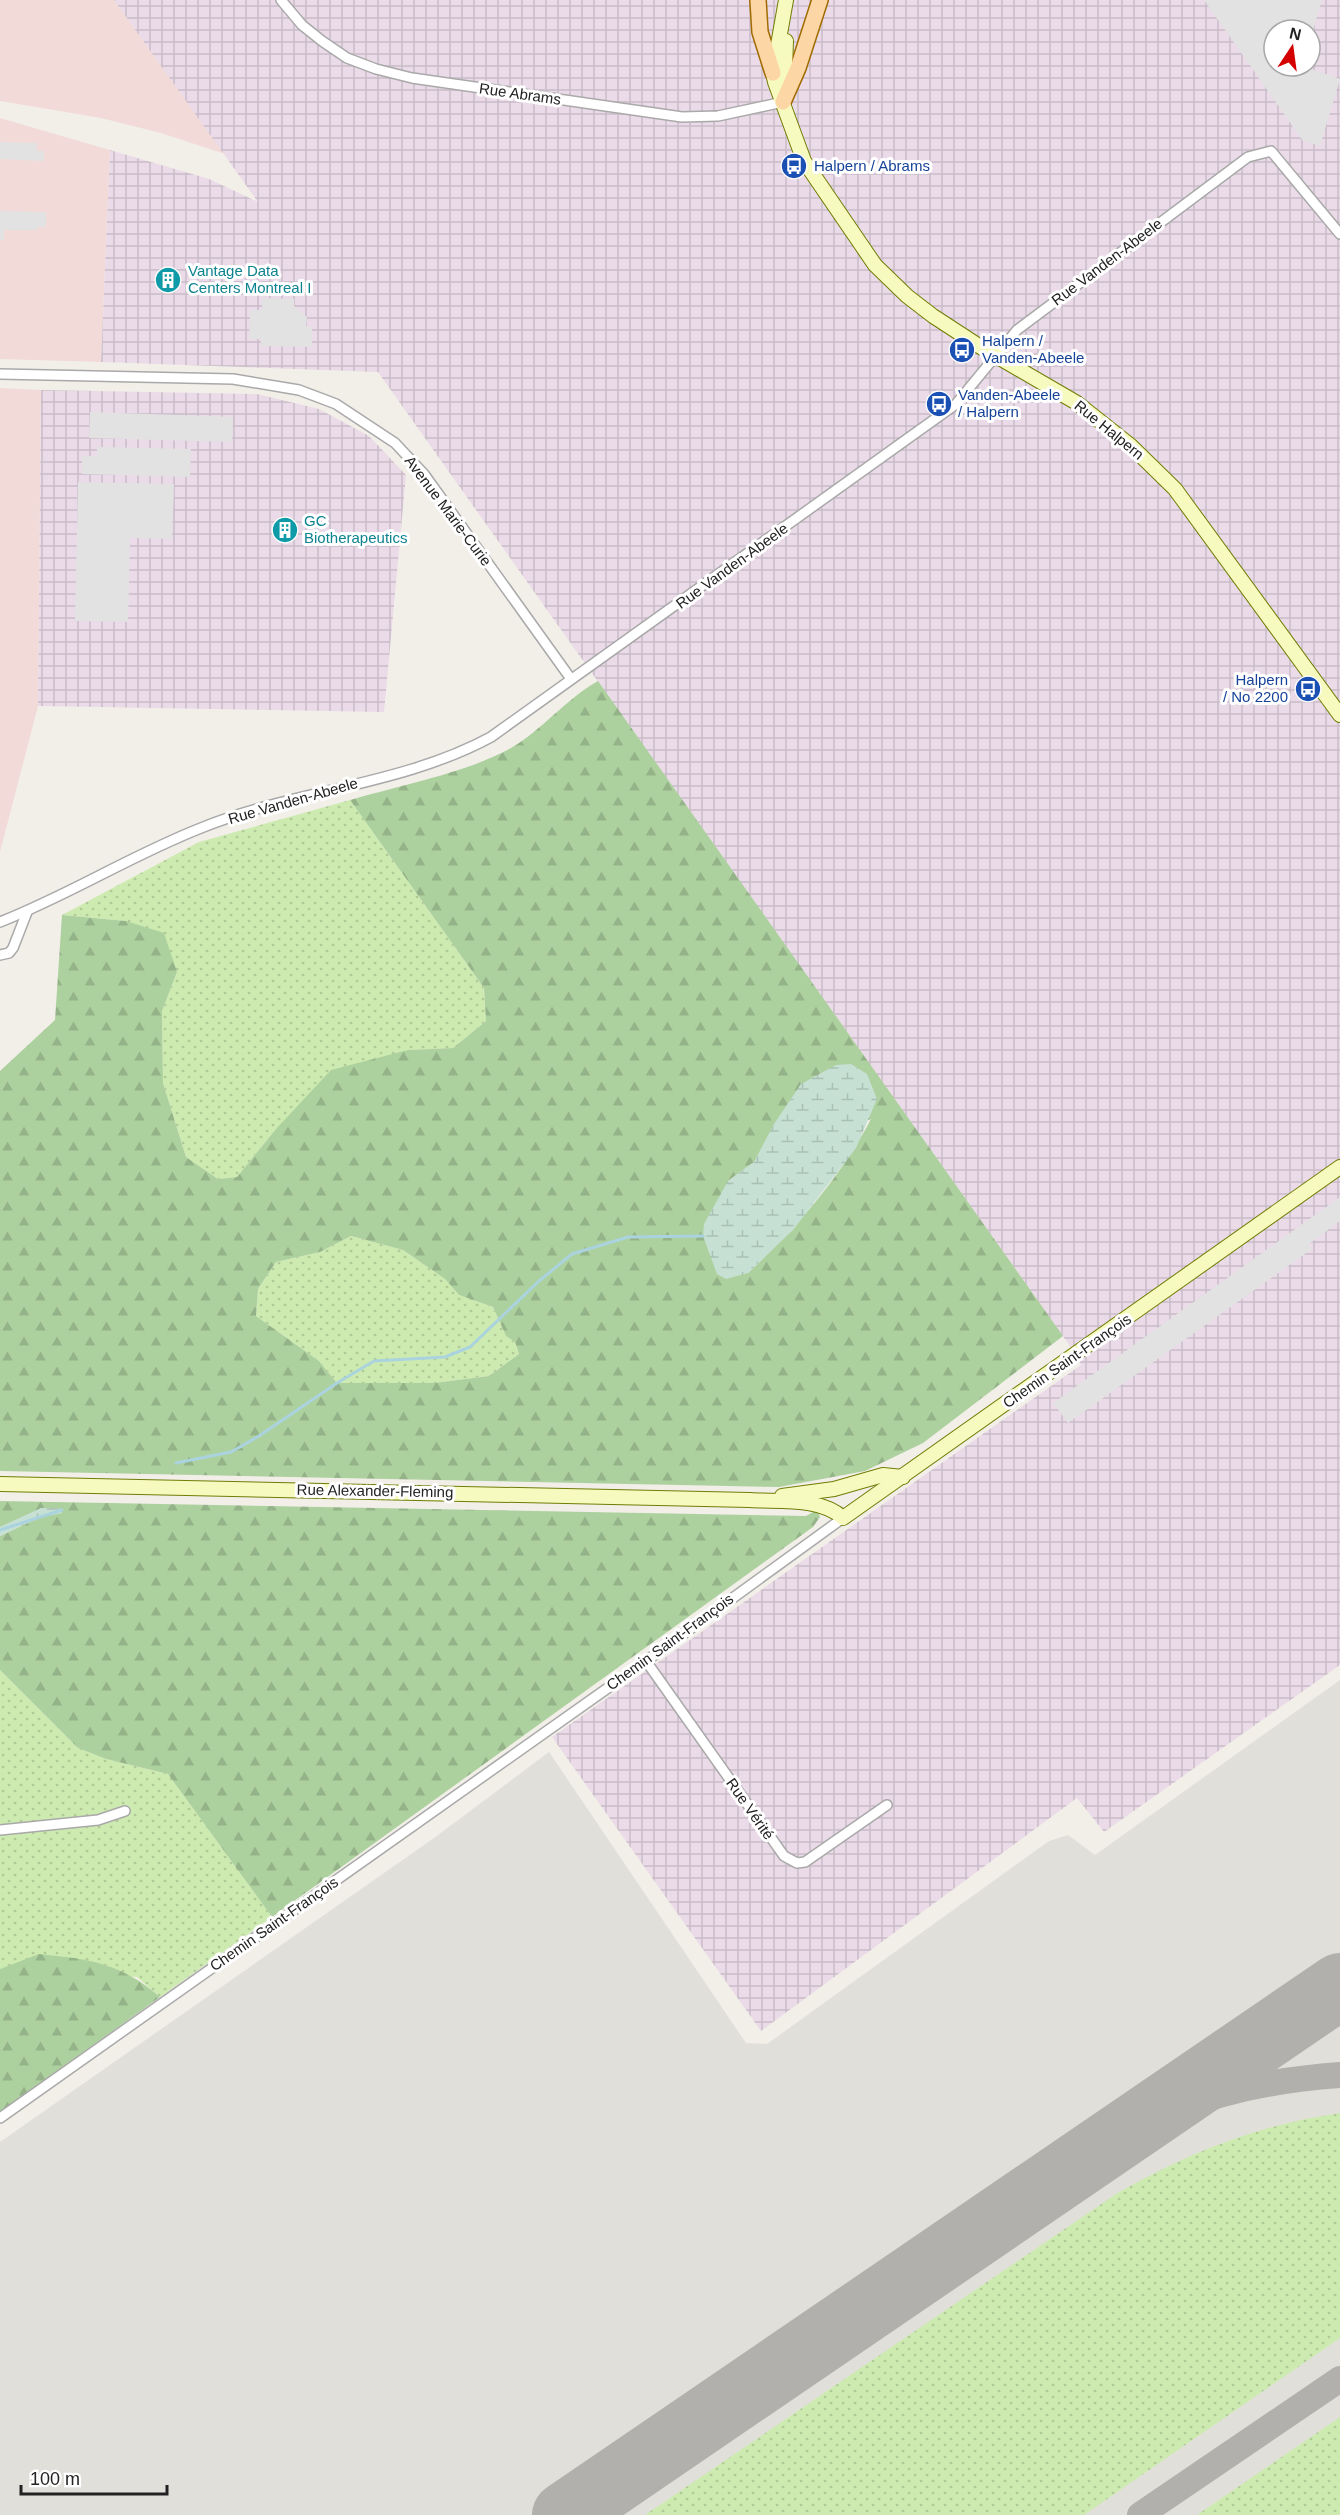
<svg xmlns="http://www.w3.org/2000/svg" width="1340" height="2515" font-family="Helvetica,sans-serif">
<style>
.commercial{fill:#f2dad9}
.industrial{fill:url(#industrial-grid);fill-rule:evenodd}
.airport{fill:#e1dfda}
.grass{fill:url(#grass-dots)}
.forest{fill:url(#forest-firs);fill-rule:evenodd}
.wetland{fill:url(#wetland-marsh)}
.parking{fill:#e2e2e2}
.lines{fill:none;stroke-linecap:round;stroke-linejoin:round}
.stream{stroke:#aad3df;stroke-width:3}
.taxiway{stroke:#b1b0ac;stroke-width:26}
.runway{stroke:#b1b0ac;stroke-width:66}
.street-casing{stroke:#a9a9a9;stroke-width:12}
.secondary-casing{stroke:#707d05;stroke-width:16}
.primary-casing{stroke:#a06b00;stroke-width:18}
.street{stroke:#fff;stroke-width:9}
.secondary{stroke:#f7fabf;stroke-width:14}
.primary{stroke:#fcd6a4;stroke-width:15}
.labels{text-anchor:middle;stroke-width:6;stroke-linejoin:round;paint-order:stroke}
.street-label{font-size:15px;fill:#222;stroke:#fff}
.transit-label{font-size:15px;fill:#164399;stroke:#fff;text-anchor:start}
.culture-label{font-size:15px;fill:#0d838f;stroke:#fff;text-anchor:start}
</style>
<defs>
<pattern id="industrial-grid" width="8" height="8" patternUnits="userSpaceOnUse" patternTransform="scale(1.5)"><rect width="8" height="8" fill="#ebdbe8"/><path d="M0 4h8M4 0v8" fill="none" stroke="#c9bcc7"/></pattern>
<pattern id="grass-dots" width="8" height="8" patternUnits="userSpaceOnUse" patternTransform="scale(1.5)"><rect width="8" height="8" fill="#cdebb0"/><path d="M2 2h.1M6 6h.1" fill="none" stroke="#b0c997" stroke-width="1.8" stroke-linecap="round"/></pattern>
<pattern id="forest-firs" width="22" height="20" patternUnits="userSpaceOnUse" patternTransform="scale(1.5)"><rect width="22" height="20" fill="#add19e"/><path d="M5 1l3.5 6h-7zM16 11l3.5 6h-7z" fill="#95b388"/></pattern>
<pattern id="wetland-marsh" width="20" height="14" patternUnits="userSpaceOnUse" patternTransform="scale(1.5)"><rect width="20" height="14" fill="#c6e0d4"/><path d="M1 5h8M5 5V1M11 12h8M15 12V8" fill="none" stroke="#aac0b6"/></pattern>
</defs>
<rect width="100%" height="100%" fill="#f2efe9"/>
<!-- commercial -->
<g class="commercial">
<polygon points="0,0 114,0 225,154 161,133 101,118 0,101"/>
<polygon points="0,118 110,150 101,362 0,359"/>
<polygon points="0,388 41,390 38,706 0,852"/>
</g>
<!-- industrial -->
<g class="industrial">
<path d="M114,0H1340V1665L1104,1832L1077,1798L761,2031L552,1737L1081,1365L1072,1349L378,372L101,362L110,150L209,179L258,202ZM1274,30H1310V66H1274Z"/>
<polygon points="41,390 257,394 319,409 369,436 406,475 384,712 38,706"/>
</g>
<!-- airport -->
<polygon class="airport" points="1340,1680 1340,2515 0,2515 0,2142 434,1838 549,1752 746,2043 767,2044 1049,1841 1068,1835 1095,1855"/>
<!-- grass -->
<g class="grass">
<polygon points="350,800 484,988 486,1021 453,1048 408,1050 276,1129 237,1177 218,1179 186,1157 163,1083 162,1011 177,972 126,921 62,915 199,842"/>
<polygon points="351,1236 403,1250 445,1279 459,1295 493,1307 506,1336 515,1342 519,1354 489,1376 434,1383 337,1383 319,1361 256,1316 258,1289 276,1262 320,1252"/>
<polygon points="0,1670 78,1748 106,1759 168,1774 272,1917 160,1997 137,1977 8,1967 0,1969"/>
<path d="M1340,2113V2338L1084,2515H645L1116,2194C1188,2153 1257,2125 1340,2113Z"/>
<polygon points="1340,2417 1340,2515 1197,2515"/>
</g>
<!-- forest -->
<g class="forest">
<path d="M598,681L1063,1336L923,1443L865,1471L779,1487L0,1471V1071L55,1020L62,915L126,921L164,933L177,972L162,1011L163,1083L186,1157L218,1179L237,1177L276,1129L331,1070L408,1050L453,1048L486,1021L484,988L350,800C398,786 469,772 511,748C542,730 566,699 598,681ZM871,1119C840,1178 797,1227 748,1273L728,1181L754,1162ZM351,1236L403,1250L445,1279L459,1295L493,1307L506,1336L515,1342L519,1354L489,1376L434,1383H337L319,1361L256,1316L258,1289L276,1262L320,1252Z"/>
<polygon points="0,1501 806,1516 817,1510 820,1517 813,1527 272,1917 168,1774 106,1759 78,1748 0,1670 0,1536 38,1518 61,1512 0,1527"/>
<path d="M39,1954C89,1959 121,1963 160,1997L0,2112V1969Z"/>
</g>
<!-- wetland -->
<g class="wetland">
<polygon points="851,1064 867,1074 877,1099 856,1148 793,1230 748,1273 726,1279 717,1274 703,1236 704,1224 728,1181 754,1162 774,1124 801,1084 836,1065"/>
<polygon points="41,1508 59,1508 62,1513 38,1518 0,1536 0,1527"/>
</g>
<!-- parking -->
<g class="parking">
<polygon points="1204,0 1322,0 1310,41 1310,30 1274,30 1274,66 1303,66 1340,79 1320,146 1303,141"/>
<polygon points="0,142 37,143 37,151 44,151 44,161 0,159"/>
<polygon points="0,211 46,212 46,227 38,227 37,230 4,230 4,240 0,240"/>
<polygon points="262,298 294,299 294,306 307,317 306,326 312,327 312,347 261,346 261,339 249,339 250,310 262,310"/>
<polygon points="90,412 233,417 232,442 89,438"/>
<polygon points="97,447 191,449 190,477 82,474 82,456 97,456"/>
<polygon points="78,482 174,484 172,539 130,538 128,622 75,621"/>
<polygon points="1340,1197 1340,1221 1309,1244 1312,1249 1068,1423 1053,1403"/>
</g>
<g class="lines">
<!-- stream -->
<g class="stream">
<polyline points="176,1463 231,1452 259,1436 337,1383 374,1361 445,1357 470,1347 539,1281 572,1254 628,1237 703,1236"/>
<polyline points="0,1530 62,1510"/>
</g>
<!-- taxiway -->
<g class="taxiway">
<path d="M1112,2141C1183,2098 1258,2081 1340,2075"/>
<polyline points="571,2515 612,2483"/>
<polyline points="1140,2515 1340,2379"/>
</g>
<!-- runway -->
<polyline class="runway" points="565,2515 1340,1986"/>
<!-- street casing -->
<g class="street-casing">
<g id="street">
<polyline points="281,0 302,25 322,41 347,58 376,69 412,78 682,117 718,116 783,102"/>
<polyline points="0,374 233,379 299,390 336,404 395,443 424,474 571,679"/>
<path d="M0,922C69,895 132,855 201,828C294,790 403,785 491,737L956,404L1017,330L1248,157L1271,151L1340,234"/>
<polyline points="0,955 9,953 13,948 27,912"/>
<polyline points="646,1661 784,1856 797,1863 805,1862 887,1805"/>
<polyline points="0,1830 98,1820 125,1811"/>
<polyline points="0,2118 646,1661 843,1518"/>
</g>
</g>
<!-- secondary casing -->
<g class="secondary-casing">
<g id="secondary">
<polyline points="786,0 773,73 775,82 804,161 875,265 907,296 933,316 979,346 1077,403 1131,446 1175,489 1340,715"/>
<polyline points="784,96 786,41"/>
<path d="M0,1484L750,1500C779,1502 821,1497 843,1518L1340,1167"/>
<polyline points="782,1496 834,1489 883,1475 903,1477"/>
</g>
</g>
<!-- primary casing -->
<g class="primary-casing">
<g id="primary">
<polyline points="758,0 760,32 773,73"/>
<polyline points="783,102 798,68 820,0"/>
</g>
</g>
<!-- street -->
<use href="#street" class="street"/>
<!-- secondary -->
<use href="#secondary" class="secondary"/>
<!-- primary -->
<use href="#primary" class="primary"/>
</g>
<!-- icons -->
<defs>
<g id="bus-disc" transform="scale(1.35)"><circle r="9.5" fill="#1a4fb4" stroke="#fff"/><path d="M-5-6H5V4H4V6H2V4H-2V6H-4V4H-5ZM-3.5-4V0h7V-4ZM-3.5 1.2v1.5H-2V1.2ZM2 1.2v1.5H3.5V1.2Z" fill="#fff"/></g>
<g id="building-disc" transform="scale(1.35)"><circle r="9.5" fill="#0f9aa8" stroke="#fff"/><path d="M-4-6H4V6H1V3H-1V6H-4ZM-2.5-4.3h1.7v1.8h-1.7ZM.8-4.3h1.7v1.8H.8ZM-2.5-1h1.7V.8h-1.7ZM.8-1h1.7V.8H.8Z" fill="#fff"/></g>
</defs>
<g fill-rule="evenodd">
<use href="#bus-disc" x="794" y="166"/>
<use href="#building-disc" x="168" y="280"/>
<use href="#bus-disc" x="962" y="350"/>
<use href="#bus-disc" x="939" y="404"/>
<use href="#building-disc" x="285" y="530"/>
<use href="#bus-disc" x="1308" y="689"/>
</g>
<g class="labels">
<!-- street labels -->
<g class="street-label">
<text transform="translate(520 94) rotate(8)" y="5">Rue Abrams</text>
<text transform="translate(1107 262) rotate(-37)" y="5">Rue Vanden-Abeele</text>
<text transform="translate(1109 430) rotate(39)" y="5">Rue Halpern</text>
<text transform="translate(448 511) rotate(53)" y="5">Avenue Marie-Curie</text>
<text transform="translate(732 566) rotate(-36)" y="5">Rue Vanden-Abeele</text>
<text transform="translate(293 801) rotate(-16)" y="5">Rue Vanden-Abeele</text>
<text transform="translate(1067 1361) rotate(-35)" y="5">Chemin Saint-François</text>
<text transform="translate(375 1491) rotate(1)" y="5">Rue Alexander-Fleming</text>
<text transform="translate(670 1642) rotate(-36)" y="5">Chemin Saint-François</text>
<text transform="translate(750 1809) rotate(55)" y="5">Rue Vérité</text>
<text transform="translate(274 1924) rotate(-35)" y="5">Chemin Saint-François</text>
</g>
<!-- transit labels -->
<g class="transit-label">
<text x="814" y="171">Halpern / Abrams</text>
<text x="982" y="346">Halpern /<tspan x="982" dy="17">Vanden-Abeele</tspan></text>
<text x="958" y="400">Vanden-Abeele<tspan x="958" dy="17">/ Halpern</tspan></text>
<text x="1288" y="685" text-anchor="end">Halpern<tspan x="1288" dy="17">/ No 2200</tspan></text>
</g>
<!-- culture labels -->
<g class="culture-label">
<text x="188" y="276">Vantage Data<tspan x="188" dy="17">Centers Montreal I</tspan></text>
<text x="304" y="526">GC<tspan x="304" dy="17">Biotherapeutics</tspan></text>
</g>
</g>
<!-- north arrow -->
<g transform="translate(1292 48) rotate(13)"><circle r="28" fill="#ffffff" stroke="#a7a7a7" stroke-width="1.5"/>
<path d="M0-4.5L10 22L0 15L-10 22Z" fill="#d40000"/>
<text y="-9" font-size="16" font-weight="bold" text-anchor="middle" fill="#222222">N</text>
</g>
<!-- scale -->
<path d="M21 2485v9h146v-9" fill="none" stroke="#222222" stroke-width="3"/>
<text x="30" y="2485" font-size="18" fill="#222222" stroke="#ffffff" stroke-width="4.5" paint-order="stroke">100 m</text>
</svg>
